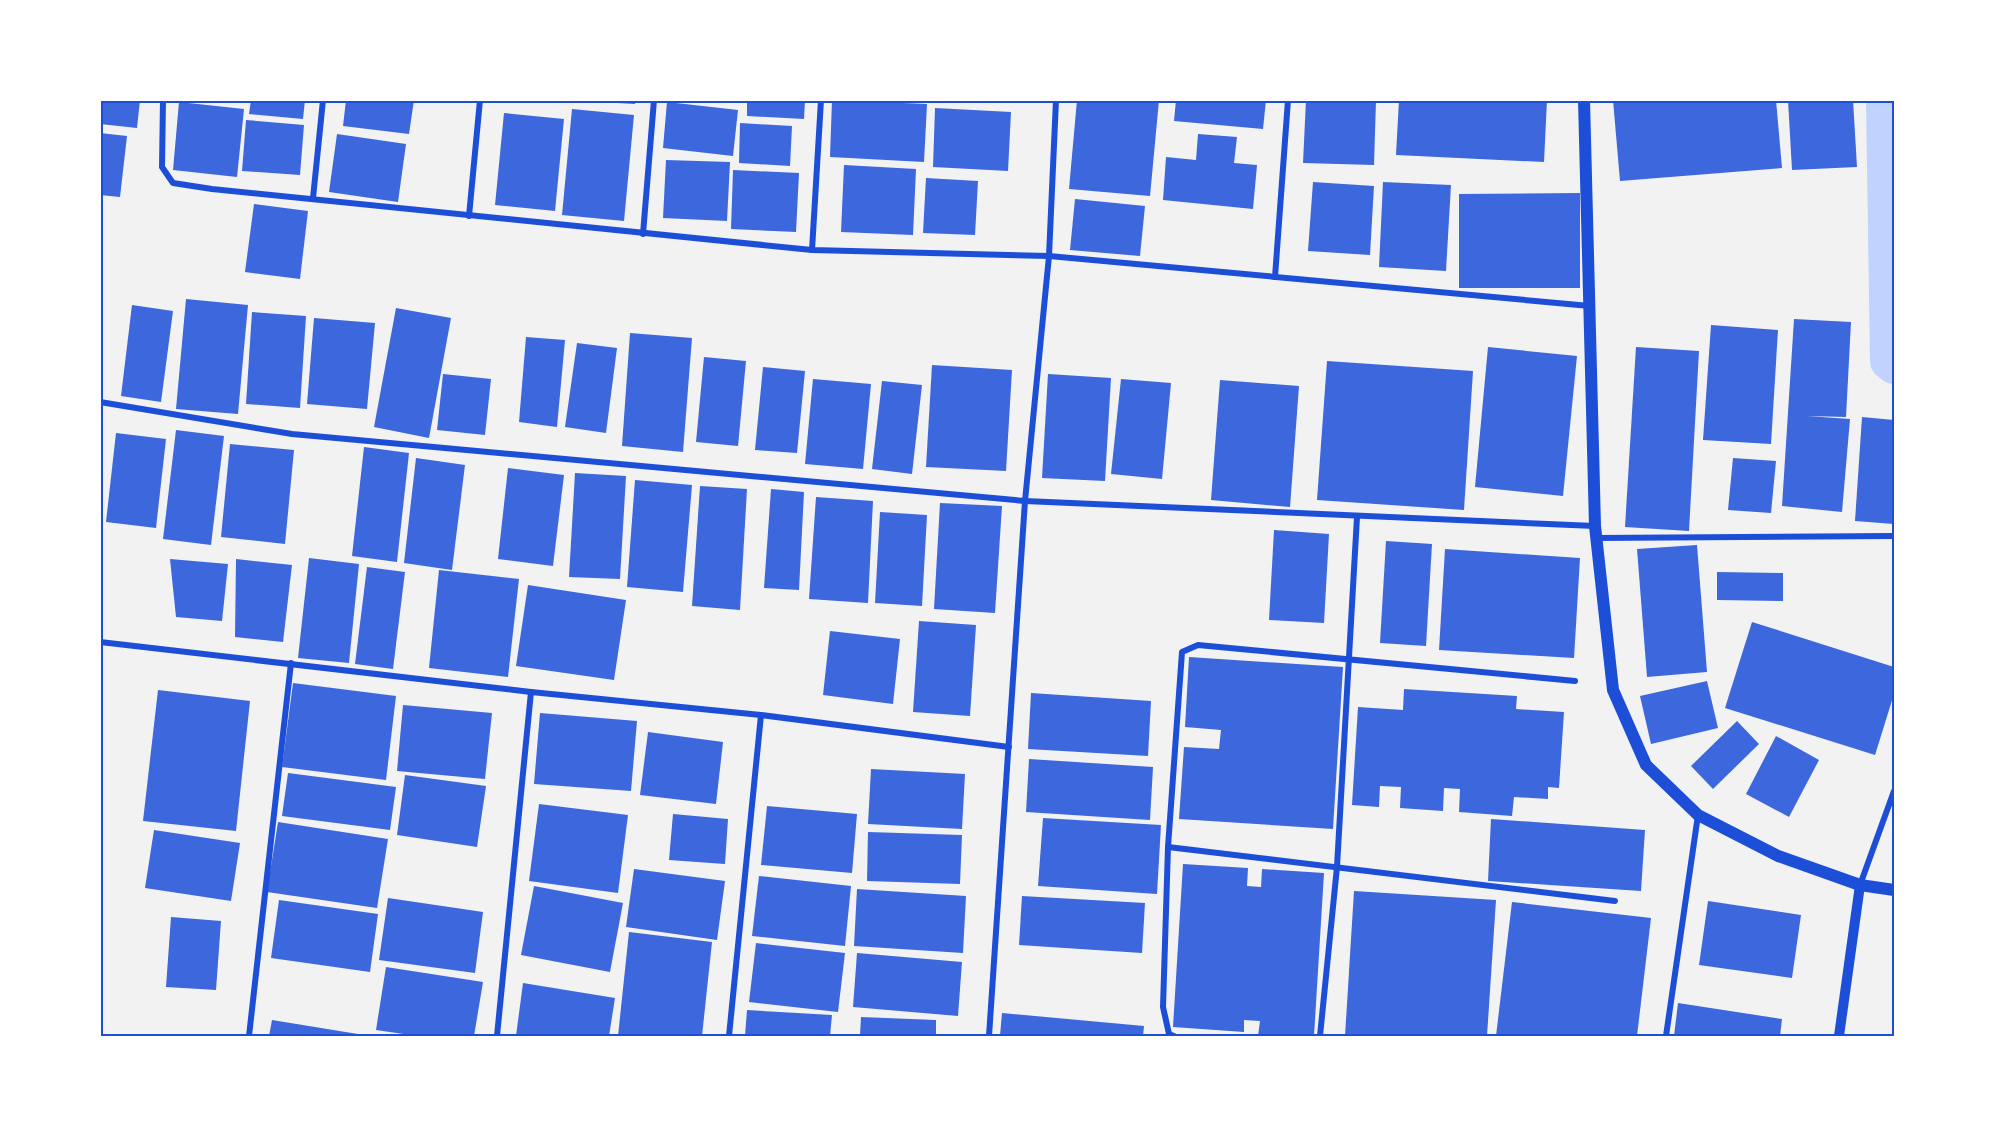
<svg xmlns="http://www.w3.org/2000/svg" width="1995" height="1137" font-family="'Fira Sans Condensed',sans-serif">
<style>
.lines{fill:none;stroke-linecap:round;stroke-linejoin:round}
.canal{stroke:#bfd3fe;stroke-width:38}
.building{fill:#3d67dc}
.minor{stroke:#1d4ed8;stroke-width:6}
.tertiary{stroke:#1d4ed8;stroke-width:10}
.secondary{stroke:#1d4ed8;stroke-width:12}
.neatline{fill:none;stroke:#1d4ed8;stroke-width:2}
</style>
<rect width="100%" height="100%" fill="#f2f2f2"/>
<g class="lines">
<!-- canal -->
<polyline class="canal" points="1885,100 1889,361 1894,365"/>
</g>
<!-- building -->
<g class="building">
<polygon points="100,100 140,100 137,128 100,124"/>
<polygon points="251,100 305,100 303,119 249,114"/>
<polygon points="346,100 414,100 409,134 343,126"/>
<polygon points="600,100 636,100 635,104 600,102"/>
<polygon points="747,100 805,100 804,119 747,116"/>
<polygon points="832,100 927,104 924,162 830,157"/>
<polygon points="1077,100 1159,100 1150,196 1069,189"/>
<polygon points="1176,100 1266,100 1263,129 1174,121"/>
<polygon points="1306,100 1376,100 1374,165 1303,163"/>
<polygon points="1399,100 1547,100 1544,162 1396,155"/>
<polygon points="1613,100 1776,100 1782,168 1620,181"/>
<polygon points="1788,100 1853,100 1857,167 1792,170"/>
<polygon points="179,102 244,109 237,177 173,170"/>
<polygon points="667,102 738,110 733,156 663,148"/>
<polygon points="935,108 1011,112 1008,171 933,167"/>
<polygon points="572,109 634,115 624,221 562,215"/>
<polygon points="504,113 564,119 555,211 495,205"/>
<polygon points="246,120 304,125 300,175 242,171"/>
<polygon points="740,123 792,126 790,166 739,163"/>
<polygon points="100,133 127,136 120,197 100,195"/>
<polygon points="337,134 406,144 398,202 329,192"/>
<polygon points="1198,134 1237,137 1234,163 1257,165 1253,209 1163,200 1166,157 1196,160"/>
<polygon points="666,160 730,162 727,221 663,218"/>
<polygon points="844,165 916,169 913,235 841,232"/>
<polygon points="733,170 799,173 796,232 731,229"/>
<polygon points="926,178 978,181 975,235 923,233"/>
<polygon points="1313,182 1374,186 1370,255 1308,251"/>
<polygon points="1383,182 1451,185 1446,271 1379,267"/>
<polygon points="1580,193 1580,288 1459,288 1459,194"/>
<polygon points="1075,199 1145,206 1140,256 1070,250"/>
<polygon points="254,204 308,211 300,279 245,272"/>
<polygon points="186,299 248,305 238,414 176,409"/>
<polygon points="132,305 173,311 161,402 121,396"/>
<polygon points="396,308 451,318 429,438 374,427"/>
<polygon points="252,312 306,316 300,408 246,404"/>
<polygon points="314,318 375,323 367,409 307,404"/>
<polygon points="1794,319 1851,322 1846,417 1807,416 1850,419 1842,512 1782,506"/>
<polygon points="1711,325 1778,330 1771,444 1703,440"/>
<polygon points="630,333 692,338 683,452 622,446"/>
<polygon points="526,337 565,340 557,427 519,422"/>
<polygon points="577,343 617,348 606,433 565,427"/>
<polygon points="1488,347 1577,356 1563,496 1475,487"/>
<polygon points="1636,347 1699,351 1689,531 1625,527"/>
<polygon points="704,357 746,361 738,446 696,442"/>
<polygon points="1327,361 1473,371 1464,510 1317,500"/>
<polygon points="932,365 1012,370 1006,471 926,467"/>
<polygon points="763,367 805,371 797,453 755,450"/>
<polygon points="443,374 491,379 485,435 437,430"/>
<polygon points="1048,374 1111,378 1105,481 1042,478"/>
<polygon points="813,379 871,384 863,469 805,464"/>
<polygon points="1121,379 1171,383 1162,479 1111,474"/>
<polygon points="1220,380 1299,386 1290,507 1211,500"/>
<polygon points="882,381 922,385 912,474 872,469"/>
<polygon points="1862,417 1894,420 1894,524 1855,521"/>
<polygon points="176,430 224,436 211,545 163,539"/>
<polygon points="116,433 166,439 156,528 106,522"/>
<polygon points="230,444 294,450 285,544 221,537"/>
<polygon points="364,447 409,453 397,562 352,556"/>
<polygon points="416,458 465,465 452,570 404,563"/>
<polygon points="1733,458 1776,461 1771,513 1728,510"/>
<polygon points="508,468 564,475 553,566 498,559"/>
<polygon points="575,473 626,476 620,579 569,577"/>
<polygon points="635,480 692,485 683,592 627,587"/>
<polygon points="700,486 747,489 740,610 692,606"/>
<polygon points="771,489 804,492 799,590 764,588"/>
<polygon points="816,497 873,501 868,603 809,599"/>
<polygon points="940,503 1002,506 995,613 934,609"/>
<polygon points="880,512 927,515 922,606 875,603"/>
<polygon points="1274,530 1329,534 1324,623 1269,620"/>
<polygon points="1386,541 1432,544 1426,646 1380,643"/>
<polygon points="1697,545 1707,672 1647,677 1637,549"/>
<polygon points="1445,549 1580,558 1574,658 1439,650"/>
<polygon points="309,558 359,564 349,663 298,658"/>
<polygon points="170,559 228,564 222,621 176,617"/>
<polygon points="236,559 292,565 283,642 235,637"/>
<polygon points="367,567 405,572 393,669 355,664"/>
<polygon points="439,570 519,579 508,677 429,668"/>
<polygon points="1717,572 1783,573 1783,601 1717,600"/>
<polygon points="528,585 626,600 614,680 516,666"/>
<polygon points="919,621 976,625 970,716 913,712"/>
<polygon points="1752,622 1894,667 1894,694 1875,755 1725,708"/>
<polygon points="830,631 900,639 893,704 823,695"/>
<polygon points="1189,657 1343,667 1333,829 1179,819 1184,747 1219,749 1221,730 1185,727"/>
<polygon points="1707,681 1718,728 1651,744 1640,696"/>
<polygon points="293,683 396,696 386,780 282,767"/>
<polygon points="1404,689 1517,696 1516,709 1564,712 1559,788 1548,787 1548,799 1514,797 1512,816 1459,812 1460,789 1444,788 1443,811 1400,808 1401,787 1380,786 1379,807 1352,805 1358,707 1403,710"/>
<polygon points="158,690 250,701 236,831 143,821"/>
<polygon points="1031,693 1151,701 1148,756 1028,749"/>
<polygon points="403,705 492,713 485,779 397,771"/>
<polygon points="540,713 637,721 631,791 534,784"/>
<polygon points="1737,721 1759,744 1713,789 1691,766"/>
<polygon points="648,732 723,742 716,804 640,795"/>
<polygon points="1776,736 1819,760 1789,817 1746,794"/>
<polygon points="1029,759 1153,767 1150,820 1026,812"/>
<polygon points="871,769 965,774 962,829 868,824"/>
<polygon points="288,773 396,787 390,830 282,816"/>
<polygon points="405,775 486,786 477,847 397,835"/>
<polygon points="539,804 628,815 618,893 529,881"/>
<polygon points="767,806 857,814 852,873 761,865"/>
<polygon points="673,814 728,819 725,864 669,860"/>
<polygon points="1043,818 1161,825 1157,894 1038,886"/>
<polygon points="1491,819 1645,830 1641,891 1488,881"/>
<polygon points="278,822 388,839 377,908 267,892"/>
<polygon points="154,830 240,843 231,901 145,888"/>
<polygon points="868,832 962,835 960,884 867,881"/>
<polygon points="1183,864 1248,868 1247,886 1261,887 1262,869 1324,873 1314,1036 1258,1036 1260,1021 1244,1020 1244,1032 1173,1027"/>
<polygon points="634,869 725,881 717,940 626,927"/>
<polygon points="759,876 851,886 845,946 752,936"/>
<polygon points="534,886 623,903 610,972 521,955"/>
<polygon points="857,889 966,896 963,953 854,946"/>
<polygon points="1354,891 1496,900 1487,1036 1345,1036"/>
<polygon points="1022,896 1145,903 1142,953 1019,945"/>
<polygon points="388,898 483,912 475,973 379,960"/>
<polygon points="279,900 378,914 370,972 271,958"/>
<polygon points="1708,901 1801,915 1792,978 1699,965"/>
<polygon points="1512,902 1651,918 1637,1036 1496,1036"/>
<polygon points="171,917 221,921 216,990 166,987"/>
<polygon points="629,932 712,942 702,1036 618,1036"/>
<polygon points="756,943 845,953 838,1012 749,1002"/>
<polygon points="857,953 962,962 958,1016 853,1007"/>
<polygon points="386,967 483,982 474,1036 417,1036 376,1030"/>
<polygon points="523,983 615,998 609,1036 516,1036"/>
<polygon points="1678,1003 1782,1019 1780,1036 1674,1036"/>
<polygon points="747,1010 832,1015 830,1036 745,1036"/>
<polygon points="1002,1013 1144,1026 1143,1036 1000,1036"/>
<polygon points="861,1017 936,1020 936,1036 860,1036"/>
<polygon points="272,1020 364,1035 364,1036 269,1036"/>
</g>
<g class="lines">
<!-- minor -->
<g class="minor">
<polyline points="163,100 162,167 173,183 212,189 812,250 1049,256 1590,306"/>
<polyline points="313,198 323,100"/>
<polyline points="469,216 480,100"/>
<polyline points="643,234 654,100"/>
<polyline points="812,250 821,100"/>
<polyline points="1275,277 1288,100"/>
<polyline points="100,402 292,434 1025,501 1595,526"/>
<polyline points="1596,538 1894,536"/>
<polyline points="100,642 531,692 761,715 1009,747"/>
<polyline points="1168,847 1615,901"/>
<polyline points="1860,885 1894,791"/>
<polyline points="249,1036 291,663"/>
<polyline points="497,1036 531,692"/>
<polyline points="729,1036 761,715"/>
<polyline points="989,1036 1025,501 1049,256 1056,100"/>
<polyline points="1174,1036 1169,1034 1163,1007 1168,847 1182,652 1198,645 1575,681"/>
<polyline points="1320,1036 1337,867 1357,517"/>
<polyline points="1666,1036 1698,815"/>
</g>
<!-- tertiary -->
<polyline class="tertiary" points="1839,1036 1860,885"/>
<!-- secondary -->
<polyline class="secondary" points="1584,100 1595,526 1613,690 1646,765 1698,815 1778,856 1860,885 1894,890"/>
</g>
<!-- border -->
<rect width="1995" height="1137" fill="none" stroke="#ffffff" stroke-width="204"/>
<rect x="102" y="102" width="1791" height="933" class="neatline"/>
</svg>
